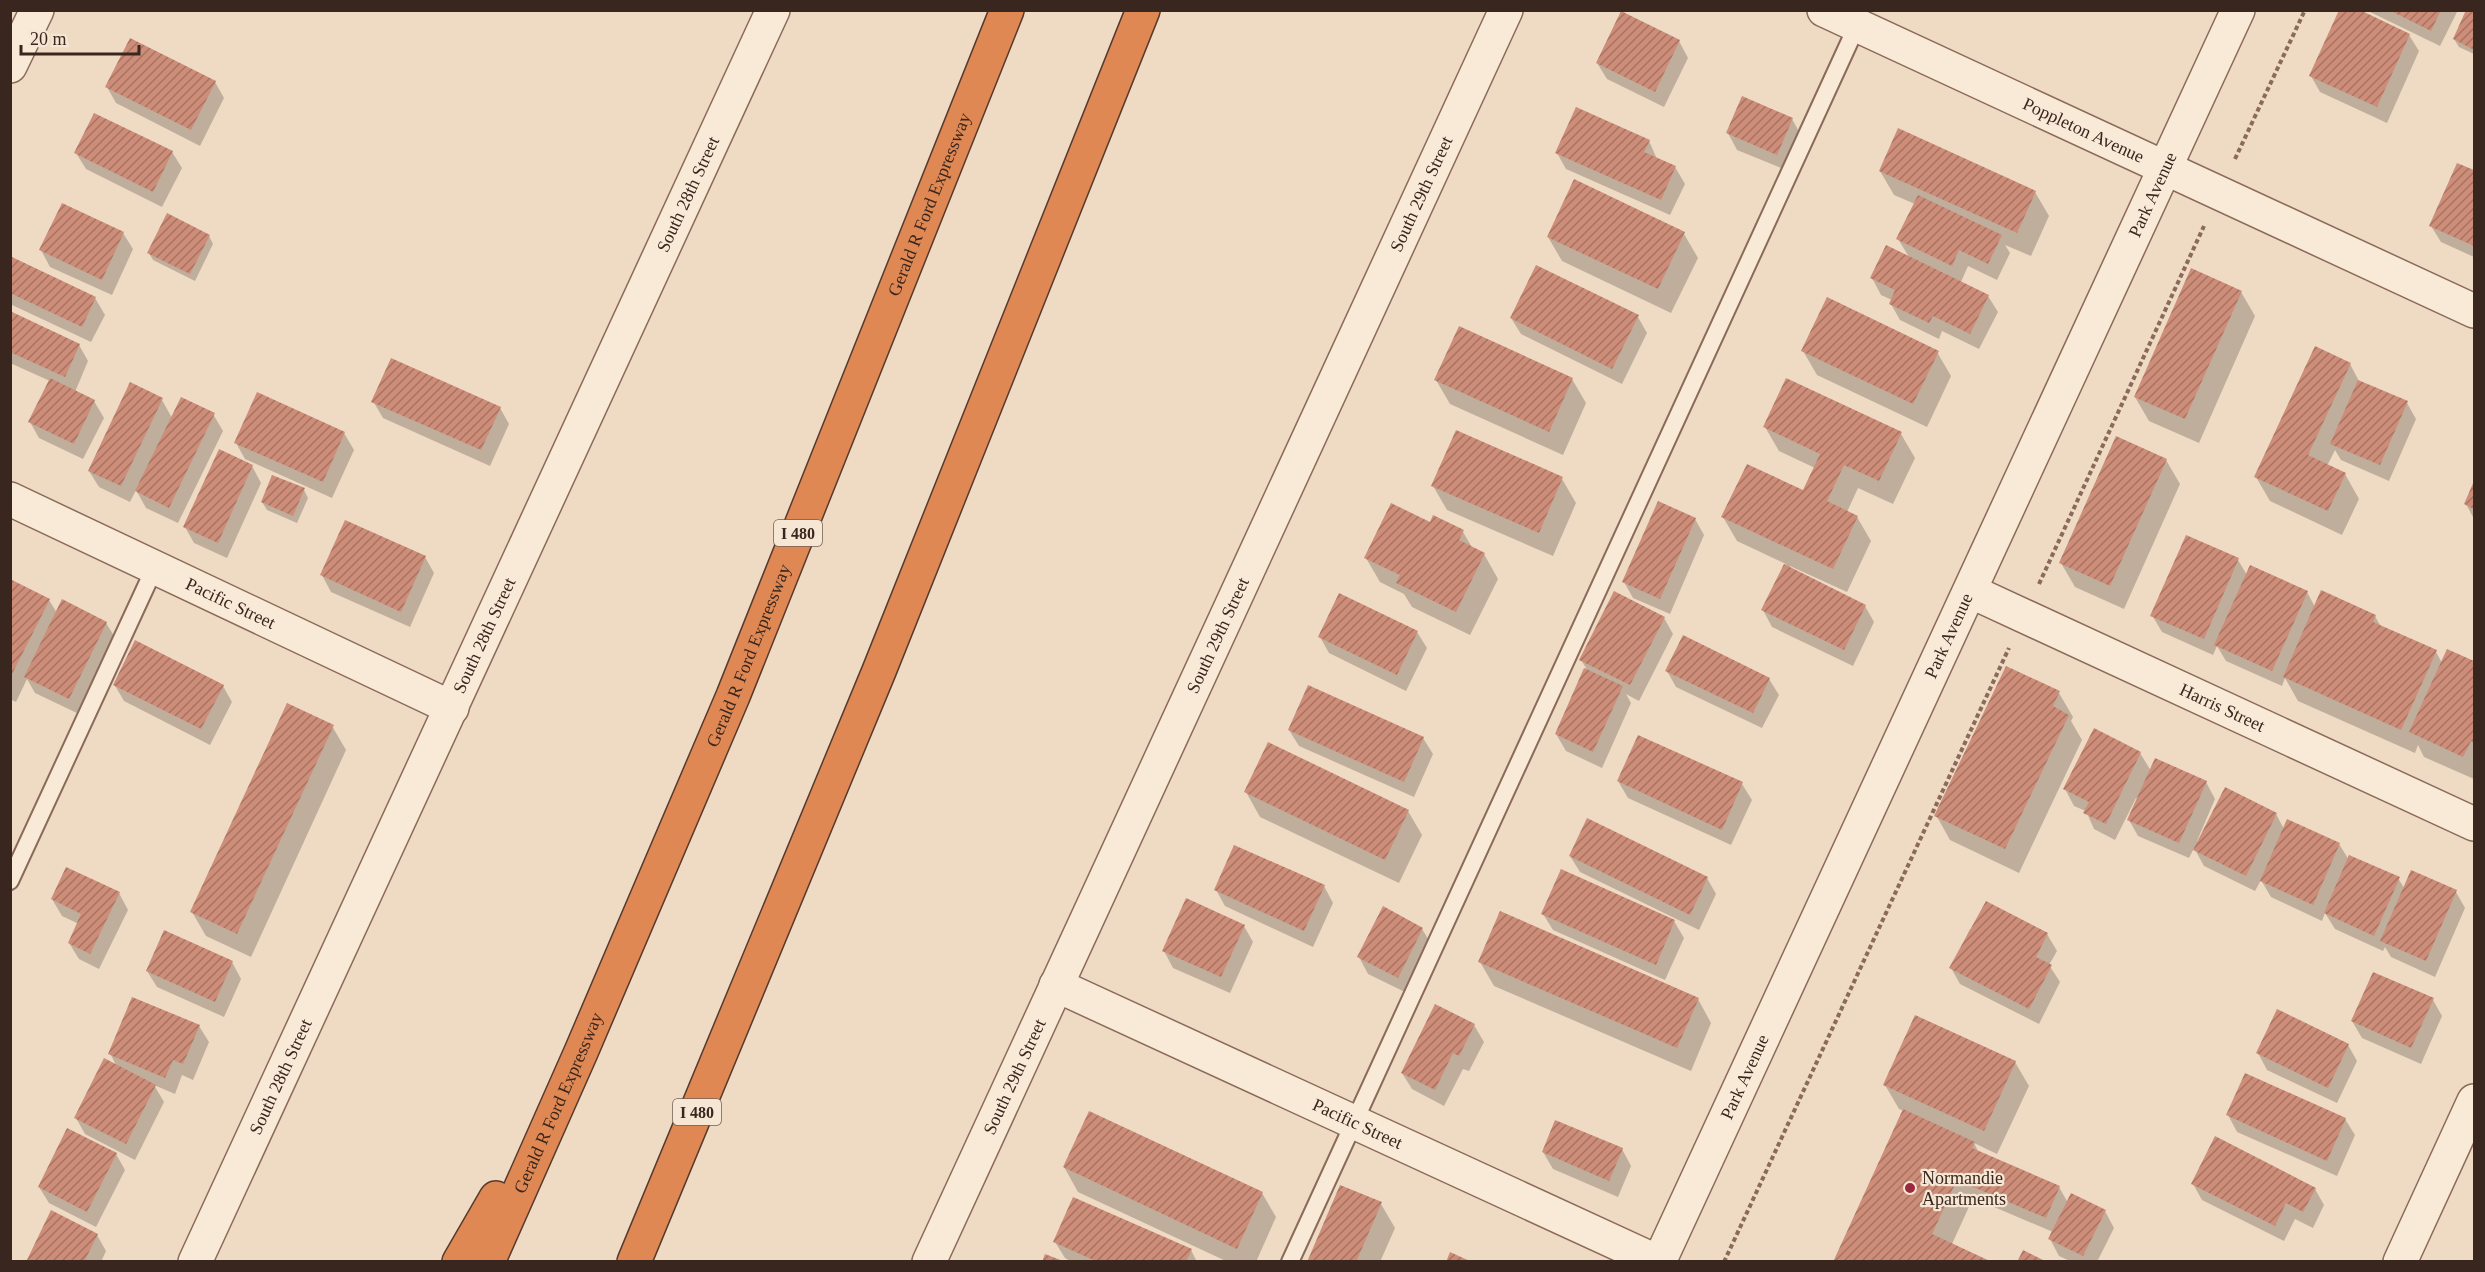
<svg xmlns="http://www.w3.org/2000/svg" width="2485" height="1272" font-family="Georgia,serif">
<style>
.shadow{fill:#0003}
.building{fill:url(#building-hatch)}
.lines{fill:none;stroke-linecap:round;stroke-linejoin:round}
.service-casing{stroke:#8a6b5a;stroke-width:20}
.minor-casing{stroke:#8a6b5a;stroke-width:36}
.tertiary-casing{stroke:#8a6b5a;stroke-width:36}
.motorway-casing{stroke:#573a2e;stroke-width:36}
.path{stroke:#8a6b5a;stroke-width:4;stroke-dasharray:4.5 3;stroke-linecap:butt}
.service{stroke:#f9e9d7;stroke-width:16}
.minor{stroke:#f9e9d7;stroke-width:33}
.tertiary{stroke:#f9e9d7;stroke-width:33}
.motorway{stroke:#df8854;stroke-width:33}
.poi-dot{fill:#9a293f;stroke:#f6e6d4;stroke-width:2}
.labels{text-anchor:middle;stroke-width:4.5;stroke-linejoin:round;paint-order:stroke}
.shield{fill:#f6e6d4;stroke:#726055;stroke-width:1.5}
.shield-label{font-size:16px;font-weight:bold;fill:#39261e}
.street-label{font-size:18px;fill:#39261e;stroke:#f6e6d4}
.poi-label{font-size:18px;fill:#39261e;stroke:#f6e6d4;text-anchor:start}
</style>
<defs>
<pattern id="building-hatch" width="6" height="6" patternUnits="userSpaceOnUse" patternTransform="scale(1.5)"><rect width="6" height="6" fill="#cd8d79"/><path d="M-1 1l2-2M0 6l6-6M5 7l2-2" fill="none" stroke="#a77363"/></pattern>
</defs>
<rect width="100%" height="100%" fill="#efdac4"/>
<!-- shadow -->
<g class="shadow">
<polygon points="2366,10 2458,10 2440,46"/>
<polygon points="2468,10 2474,10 2474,54 2459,47 2454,39"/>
<polygon points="2409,35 2419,51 2387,123 2320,92 2311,76"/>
<polygon points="1679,41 1688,58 1664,107 1607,79 1597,63"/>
<polygon points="215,82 224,98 200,146 116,103 107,87"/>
<polygon points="1792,119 1801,135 1786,170 1737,150 1728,133"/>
<polygon points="1649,141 1657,159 1675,167 1685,184 1670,215 1566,169 1557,153"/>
<polygon points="172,152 182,168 162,207 86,169 76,153"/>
<polygon points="2458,165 2474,172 2474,257 2441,242 2431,226"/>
<polygon points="1880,171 2035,192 2049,216 2031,256 2005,245 2010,253 1997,280 1968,266 1961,282 1988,296 1998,312 1979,349 1942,331 1939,339 1900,320 1891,304 1892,300 1881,295 1872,278 1909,257 1898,239 1915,204 1894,195"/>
<polygon points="123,233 133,249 112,295 50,267 41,250"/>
<polygon points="1684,234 1698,258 1671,313 1562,261 1548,237"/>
<polygon points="209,236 213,244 195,281 153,260 149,253"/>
<polygon points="12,259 95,298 105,315 91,342 10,304"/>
<polygon points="2241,292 2255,316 2199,443 2149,421 2135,397"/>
<polygon points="10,313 79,345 88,361 75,392 94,401 104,418 83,459 39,438 30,422 50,381 10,363"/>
<polygon points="1638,317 1647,333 1622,384 1521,334 1511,318"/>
<polygon points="1803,351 1937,352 1951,376 1927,427 1817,375"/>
<polygon points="2350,364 2360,383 2407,403 2416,419 2389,481 2341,460 2335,450 2327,466 2345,474 2359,499 2342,535 2270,501 2256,477"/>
<polygon points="1572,379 1586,403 1563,455 1450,404 1436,380"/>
<polygon points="162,400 172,418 213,414 223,431 178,523 146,508 136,490 130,502 99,487 89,471"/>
<polygon points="373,401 500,408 509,424 490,466 383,418"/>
<polygon points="1765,427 1901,434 1915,458 1893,504 1858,488 1847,512 1857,517 1871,541 1847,592 1790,566 1789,569 1865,606 1874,622 1853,666 1772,627 1763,610 1786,564 1737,541 1723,517 1804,492 1815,468 1779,451"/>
<polygon points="344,433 354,450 332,498 245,459 236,443"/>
<polygon points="2166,460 2180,484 2124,609 2075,587 2061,563"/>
<polygon points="252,466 261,483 227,558 194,543 185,527"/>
<polygon points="1562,479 1576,503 1553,556 1447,510 1433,486"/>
<polygon points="2474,485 2474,519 2466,504"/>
<polygon points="304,490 308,498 297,523 267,510 262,502"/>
<polygon points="1695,519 1704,535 1670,614 1633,598 1624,582"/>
<polygon points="1430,524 1463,532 1473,549 1484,554 1498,579 1470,635 1412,607 1404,594 1380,582 1366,558"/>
<polygon points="2187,537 2238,560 2247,575 2307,592 2315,607 2375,616 2381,627 2436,652 2442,663 2448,651 2474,663 2474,779 2424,757 2418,745 2415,753 2298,701 2285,678 2282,686 2226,661 2217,646 2213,655 2162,632 2152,615"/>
<polygon points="425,557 434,573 410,627 331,592 322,575"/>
<polygon points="10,581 49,600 57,613 106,623 116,639 79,714 35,693 27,679 16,702 10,699"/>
<polygon points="1664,618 1673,634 1639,701 1626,694 1631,703 1602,768 1566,751 1556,734 1586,668 1581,660"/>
<polygon points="1417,632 1427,648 1406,691 1329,653 1320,637"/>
<polygon points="1667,671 1769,679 1779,695 1762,728 1676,687"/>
<polygon points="114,684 223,686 232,702 210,745 124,701"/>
<polygon points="2059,693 2073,717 2071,721 2082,740 2019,873 1950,840 1936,815"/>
<polygon points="332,726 346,750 251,957 206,936 192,912"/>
<polygon points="1289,730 1423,738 1433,754 1414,797 1299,746"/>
<polygon points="2140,753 2151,771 2206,782 2215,799 2197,841 2199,842 2276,814 2284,829 2339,844 2349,860 2398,878 2404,888 2456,892 2465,908 2435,977 2391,957 2385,947 2383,951 2335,929 2325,913 2322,921 2271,897 2261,880 2255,891 2204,866 2194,848 2189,858 2138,836 2129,820 2138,799 2136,798 2115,840 2094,829 2086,811 2074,806 2065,789"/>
<polygon points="1618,781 1742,784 1752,800 1731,845 1628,798"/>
<polygon points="1246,792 1408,811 1422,835 1399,883 1260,817"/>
<polygon points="1570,856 1707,878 1716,894 1699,930 1580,872"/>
<polygon points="1324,886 1333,903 1313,947 1225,906 1216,890"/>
<polygon points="119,893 128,910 99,969 79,959 69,943 79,924 62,916 52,899"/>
<polygon points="1543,914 1674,921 1684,938 1665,980 1553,930"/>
<polygon points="1244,926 1253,942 1230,993 1173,968 1164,951"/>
<polygon points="1422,929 1432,945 1407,993 1368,974 1359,957"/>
<polygon points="1970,929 2047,934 2057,951 2049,965 2060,982 2039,1024 1960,984 1951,968"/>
<polygon points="232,962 241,979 224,1017 157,987 147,971"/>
<polygon points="1480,962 1698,999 1711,1023 1691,1071 1494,986"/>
<polygon points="2433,1000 2442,1016 2421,1064 2362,1038 2352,1021"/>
<polygon points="1474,1025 1484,1042 1469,1071 1463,1069 1444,1106 1412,1089 1402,1073"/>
<polygon points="199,1026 209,1042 193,1080 182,1075 175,1094 154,1085 164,1102 135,1160 85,1134 76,1118 117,1067 110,1053"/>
<polygon points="2348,1045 2357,1061 2337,1103 2267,1070 2258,1053"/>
<polygon points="2015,1062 2029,1086 1997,1154 1974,1143 1979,1153 2059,1187 2068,1203 2105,1211 2114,1228 2097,1262 2072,1262 2059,1256 2050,1239 2053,1232 1973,1198 1952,1244 1834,1262 1904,1111 1899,1109 1885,1085"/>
<polygon points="2228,1115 2345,1119 2355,1135 2337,1176 2237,1132"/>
<polygon points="1622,1149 1631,1166 1618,1197 1553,1169 1543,1152"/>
<polygon points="116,1154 125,1170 96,1227 49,1203 39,1187"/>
<polygon points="1064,1167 1262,1193 1276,1217 1256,1262 1228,1262 1078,1192"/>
<polygon points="2193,1184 2315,1189 2324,1205 2313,1228 2295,1219 2284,1241 2202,1200"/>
<polygon points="1381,1204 1395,1228 1380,1262 1308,1262"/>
<polygon points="97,1235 106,1251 101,1262 28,1262"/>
<polygon points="1055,1242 1191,1250 1197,1262 1072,1262 1065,1258"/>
</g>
<!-- building -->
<g class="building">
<polygon points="2339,10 2360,10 2410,34 2377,107 2309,76"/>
<polygon points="2389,10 2441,10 2431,31"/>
<polygon points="2466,10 2474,10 2474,50 2453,39"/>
<polygon points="1621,11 1680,40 1655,92 1596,63"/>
<polygon points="130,38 216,81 191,130 105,87"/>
<polygon points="1742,96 1793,118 1777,155 1726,133"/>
<polygon points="1576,107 1650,140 1644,152 1676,166 1661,200 1555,153"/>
<polygon points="94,113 173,151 153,192 74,153"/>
<polygon points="1898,128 2036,191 2017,233 1879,171"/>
<polygon points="2457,163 2474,170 2474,246 2429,226"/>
<polygon points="1574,179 1685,232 1658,289 1547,237"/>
<polygon points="1918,195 2002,235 1988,264 1959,250 1952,266 1896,239"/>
<polygon points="62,203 124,232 102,280 39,250"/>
<polygon points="167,213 210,235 190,274 147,253"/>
<polygon points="1886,245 1989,295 1970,334 1933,316 1929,323 1889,304 1895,290 1870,278"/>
<polygon points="12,257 96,297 82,327 10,293"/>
<polygon points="1536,265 1639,315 1612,369 1510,318"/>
<polygon points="2191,268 2242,291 2185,419 2134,397"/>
<polygon points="1827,297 1939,351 1913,404 1801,351"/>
<polygon points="10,311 80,344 65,377 10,352"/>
<polygon points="1459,326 1573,378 1549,432 1434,380"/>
<polygon points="2315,346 2351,363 2308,455 2346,473 2328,511 2254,477"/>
<polygon points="391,358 501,407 481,450 371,402"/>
<polygon points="50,378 95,400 74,444 28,422"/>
<polygon points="1786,378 1902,432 1879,481 1844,465 1827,501 1858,516 1833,569 1721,517 1747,464 1803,490 1820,454 1763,427"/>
<polygon points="2358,380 2408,401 2380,465 2330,444"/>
<polygon points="130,382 163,398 121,486 88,471"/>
<polygon points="257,392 345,432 323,482 234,443"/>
<polygon points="181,397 215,413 169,508 135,491"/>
<polygon points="1456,430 1563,477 1539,533 1431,486"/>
<polygon points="2116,436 2167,459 2110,586 2059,563"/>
<polygon points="219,449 253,465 218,543 183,527"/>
<polygon points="272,475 305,488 293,516 261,502"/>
<polygon points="2474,481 2474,509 2464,504"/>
<polygon points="1658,501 1696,518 1660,599 1622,582"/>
<polygon points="1391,503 1430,522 1433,515 1464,530 1459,540 1485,553 1456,612 1396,583 1400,575 1364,558"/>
<polygon points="345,520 426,556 401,612 320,575"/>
<polygon points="2186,535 2239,558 2204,639 2150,616"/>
<polygon points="1784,564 1866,605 1844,650 1761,610"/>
<polygon points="2250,565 2308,591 2272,671 2214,645"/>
<polygon points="10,579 50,599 10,678"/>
<polygon points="2321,590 2376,615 2373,622 2437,650 2401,730 2283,677"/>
<polygon points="1614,591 1665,617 1630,685 1579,660"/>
<polygon points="1339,593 1418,631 1397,675 1318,637"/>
<polygon points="62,599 107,622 69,699 24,677"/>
<polygon points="1683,635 1770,678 1753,713 1665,671"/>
<polygon points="135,640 224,685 201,729 113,685"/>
<polygon points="2447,649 2474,661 2474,743 2471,741 2463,757 2409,732"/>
<polygon points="2006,666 2060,691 2053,706 2069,715 2005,849 1934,816"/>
<polygon points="1584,668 1623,686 1593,752 1555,734"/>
<polygon points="1308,685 1424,737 1404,782 1288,730"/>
<polygon points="287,703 334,725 237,934 190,912"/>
<polygon points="2094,728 2141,752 2106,824 2083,813 2089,802 2063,789"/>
<polygon points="1638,735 1743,782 1722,830 1617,781"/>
<polygon points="1268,742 1409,810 1385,860 1244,792"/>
<polygon points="2155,758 2207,781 2179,843 2127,820"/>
<polygon points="2225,787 2277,813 2246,876 2193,850"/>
<polygon points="1587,818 1708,877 1690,915 1569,856"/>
<polygon points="2287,819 2340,843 2313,905 2260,881"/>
<polygon points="1234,845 1325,885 1304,931 1214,890"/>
<polygon points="2349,855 2400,877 2374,936 2324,913"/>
<polygon points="66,867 120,892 90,954 68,943 81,914 51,899"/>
<polygon points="1561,869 1675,920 1656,965 1541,914"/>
<polygon points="2411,870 2457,890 2426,961 2380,941"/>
<polygon points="1186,898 1245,925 1221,977 1162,951"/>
<polygon points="1986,901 2048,933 2036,957 2052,965 2029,1009 1949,968"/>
<polygon points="1383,906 1423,928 1398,978 1357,957"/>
<polygon points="1500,911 1699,998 1677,1048 1478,962"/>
<polygon points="164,930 233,961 215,1002 146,971"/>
<polygon points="2373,972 2434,998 2411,1048 2351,1021"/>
<polygon points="132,997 200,1025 183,1064 173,1060 165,1078 108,1054"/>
<polygon points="1435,1004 1475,1024 1459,1056 1453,1053 1435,1090 1401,1073"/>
<polygon points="2277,1009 2349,1044 2328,1088 2256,1053"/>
<polygon points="1915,1015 2016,1061 1984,1131 1883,1085"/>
<polygon points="104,1058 156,1085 126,1144 74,1118"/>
<polygon points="2245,1073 2346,1118 2327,1161 2226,1115"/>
<polygon points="1903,1109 1975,1142 1972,1148 2060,1186 2046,1218 1957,1180 1932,1234 1992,1262 1833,1262"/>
<polygon points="1089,1111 1263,1192 1237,1249 1063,1167"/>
<polygon points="1555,1120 1623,1148 1609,1181 1542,1152"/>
<polygon points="67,1128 117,1153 87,1212 38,1187"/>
<polygon points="2215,1136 2316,1188 2303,1212 2286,1203 2275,1226 2191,1184"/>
<polygon points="1340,1185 1382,1202 1356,1262 1307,1262"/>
<polygon points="2071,1193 2106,1210 2083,1256 2048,1239"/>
<polygon points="1073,1197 1192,1249 1186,1262 1098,1262 1053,1242"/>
<polygon points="51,1210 98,1234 84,1262 26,1262"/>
<polygon points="2023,1250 2047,1262 2017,1262"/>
<polygon points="1450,1252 1472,1262 1446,1262"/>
<polygon points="1045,1254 1063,1261 1063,1262 1042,1262"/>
</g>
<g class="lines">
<!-- service casing -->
<g class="service-casing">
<g id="service">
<polyline points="10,881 155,567"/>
<polyline points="1290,1262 1860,19"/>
</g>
</g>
<!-- minor casing -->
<g class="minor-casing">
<g id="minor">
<path id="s1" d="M1824,10L2474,311"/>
<polyline points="10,66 37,10"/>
<path id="s2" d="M10,499L452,708"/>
<path id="s3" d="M1970,591L2474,824"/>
<path id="s4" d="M1056,985L1658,1262"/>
<path id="s5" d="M195,1262L773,10"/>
<path id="s6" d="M929,1262L1506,10"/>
<polyline points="2400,1262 2474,1101"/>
</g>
</g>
<!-- tertiary casing -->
<g class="tertiary-casing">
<g id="tertiary">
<path id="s7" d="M1659,1262L2238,10"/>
</g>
</g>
<!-- motorway casing -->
<g class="motorway-casing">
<g id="motorway">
<polyline points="459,1262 496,1198"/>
<path id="s8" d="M488,1262L581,1052L733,696L1007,10"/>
<polyline points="634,1262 879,671 1143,10"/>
</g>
</g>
<!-- path -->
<g class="path">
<polyline points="2235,159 2305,10"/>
<polyline points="2039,584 2204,226"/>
<polyline points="1724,1262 2009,648"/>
</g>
<!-- service -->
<use href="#service" class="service"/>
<!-- minor -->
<use href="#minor" class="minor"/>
<!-- tertiary -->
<use href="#tertiary" class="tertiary"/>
<!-- motorway -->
<use href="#motorway" class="motorway"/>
</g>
<!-- markers -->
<circle class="poi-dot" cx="1910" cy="1188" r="6"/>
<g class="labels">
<!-- shield labels -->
<g class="shield">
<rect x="774" y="520" width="48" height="26" rx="4.5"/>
<rect x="673" y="1099" width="48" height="26" rx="4.5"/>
</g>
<g class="shield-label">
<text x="798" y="539">I 480</text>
<text x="697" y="1118">I 480</text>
</g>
<!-- street labels -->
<g class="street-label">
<text dy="6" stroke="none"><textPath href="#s1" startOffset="286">Poppleton Avenue</textPath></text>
<text dy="6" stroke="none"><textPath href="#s5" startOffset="1176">South 28th Street</textPath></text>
<text dy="6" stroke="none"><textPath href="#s6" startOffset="1176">South 29th Street</textPath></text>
<text dy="6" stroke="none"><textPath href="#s7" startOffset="1176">Park Avenue</textPath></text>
<text dy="6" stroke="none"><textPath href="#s8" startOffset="1146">Gerald R Ford Expressway</textPath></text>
<text dy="6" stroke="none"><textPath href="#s2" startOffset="244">Pacific Street</textPath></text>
<text dy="6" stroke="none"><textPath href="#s5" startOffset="690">South 28th Street</textPath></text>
<text dy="6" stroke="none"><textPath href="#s6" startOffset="690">South 29th Street</textPath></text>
<text dy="6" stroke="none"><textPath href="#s7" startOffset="690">Park Avenue</textPath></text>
<text dy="6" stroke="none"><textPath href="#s8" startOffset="660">Gerald R Ford Expressway</textPath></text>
<text dy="6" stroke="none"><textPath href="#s3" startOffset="278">Harris Street</textPath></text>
<text dy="6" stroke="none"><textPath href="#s5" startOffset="204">South 28th Street</textPath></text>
<text dy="6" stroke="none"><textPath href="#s6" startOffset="204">South 29th Street</textPath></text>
<text dy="6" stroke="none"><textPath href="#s7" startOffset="204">Park Avenue</textPath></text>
<text dy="6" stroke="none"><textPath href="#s8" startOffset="174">Gerald R Ford Expressway</textPath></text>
<text dy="6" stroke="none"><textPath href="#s4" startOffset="332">Pacific Street</textPath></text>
</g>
<!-- poi labels -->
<g class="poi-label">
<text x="1922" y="1184">Normandie<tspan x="1922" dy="21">Apartments</tspan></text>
</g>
</g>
<!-- border -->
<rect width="2485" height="1272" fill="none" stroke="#39261e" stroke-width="24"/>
<!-- scale -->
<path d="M21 45v9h118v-9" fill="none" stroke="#39261e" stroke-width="3"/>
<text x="30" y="45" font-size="18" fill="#39261e" stroke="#f6e6d4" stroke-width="4.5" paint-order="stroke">20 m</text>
</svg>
